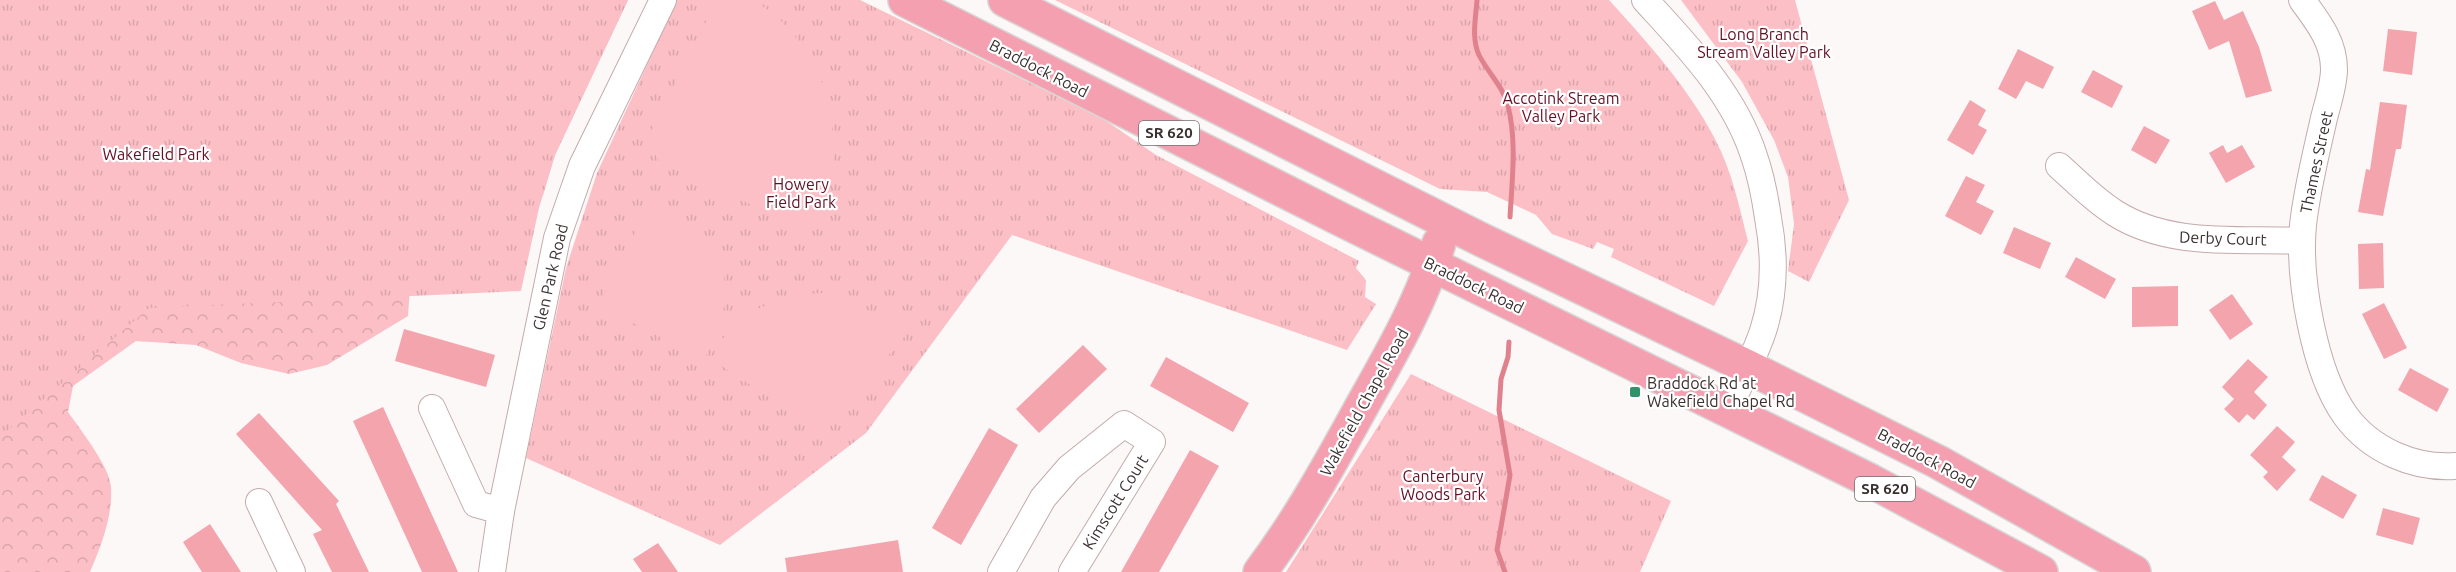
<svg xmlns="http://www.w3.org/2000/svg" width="2456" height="572" font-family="Ubuntu,sans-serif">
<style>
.forest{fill:url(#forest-crowns)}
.park{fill:url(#park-tufts)}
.pitch{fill:#fcbfc6}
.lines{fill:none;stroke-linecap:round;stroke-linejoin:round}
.stream{stroke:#e0818e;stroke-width:5}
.building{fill:#f3a4ad}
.minor-casing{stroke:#c3abad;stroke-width:28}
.major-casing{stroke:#d8d6d6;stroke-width:36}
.minor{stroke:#fff;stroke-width:26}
.major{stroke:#f5a0b0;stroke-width:33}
.poi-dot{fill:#339169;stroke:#fff;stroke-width:2}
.labels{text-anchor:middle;stroke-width:4.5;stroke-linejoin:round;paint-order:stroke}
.shield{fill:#fff;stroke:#756f6f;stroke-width:1.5}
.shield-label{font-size:15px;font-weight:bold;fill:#3a3131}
.park-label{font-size:16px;fill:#650f26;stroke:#fff}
.street-label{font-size:16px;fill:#3a3131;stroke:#fff}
.poi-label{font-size:16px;fill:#3a3131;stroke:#fff;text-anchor:start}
</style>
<defs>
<pattern id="forest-crowns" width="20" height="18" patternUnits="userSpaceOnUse" patternTransform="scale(1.5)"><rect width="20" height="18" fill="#fcbfc6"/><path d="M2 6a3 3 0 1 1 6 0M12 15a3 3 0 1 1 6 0" fill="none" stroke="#d9a5ab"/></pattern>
<pattern id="park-tufts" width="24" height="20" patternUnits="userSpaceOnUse" patternTransform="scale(1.5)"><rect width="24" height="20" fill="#fcbfc6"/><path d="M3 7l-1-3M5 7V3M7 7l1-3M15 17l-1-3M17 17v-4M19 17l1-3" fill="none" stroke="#d9a5ab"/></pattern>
</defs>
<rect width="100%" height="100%" fill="#fdf8f8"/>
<!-- forest -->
<path class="forest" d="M628,0L555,155L543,195L411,273L408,316L327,365L289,374L241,363L196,345L136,341L73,386L68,412C80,429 110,467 111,487C113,516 101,546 90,572H0V280Z"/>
<!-- park -->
<g class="park">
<polygon points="0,0 628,0 555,155 539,208 521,291 149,308 0,437"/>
<polygon points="677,0 860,0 1102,118 1156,155 1359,261 1356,268 1366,280 1365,297 1376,304 1347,350 1012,235 866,433 720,545 526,458 566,268 597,173"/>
<path d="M1055,0H1609C1648,43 1688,87 1715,139C1732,171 1739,206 1748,241L1714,306L1611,257L1614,249L1597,242L1593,249L1552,234L1536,215L1487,192L1440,189Z"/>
<polygon points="1681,0 1795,0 1849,200 1809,282 1788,271 1794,224 1788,177 1774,140 1742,82"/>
<polygon points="1411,374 1671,501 1640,572 1286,572"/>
</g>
<!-- pitch -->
<g class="pitch">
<path d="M717,0C727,0 740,0 749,0C781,10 812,55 823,85C832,108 834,138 833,162C831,187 820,210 810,232L660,162L646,141Z"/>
<path d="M647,209C660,215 697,229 705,238C737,272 726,324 704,359L609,311L603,296Z"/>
<polygon points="822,293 894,320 906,335 822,432 711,359 727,332 753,311 789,295"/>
</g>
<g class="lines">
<!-- stream -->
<g class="stream">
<path d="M1477,0C1476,17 1471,38 1479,55C1488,73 1503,86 1508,106C1517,141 1512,181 1510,217"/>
<polyline points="1505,572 1497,550 1510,475 1499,410 1501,379 1508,357 1509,342"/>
</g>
</g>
<!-- building -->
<g class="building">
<polygon points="2215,1 2224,20 2243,11 2259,47 2272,91 2246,98 2229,41 2209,50 2192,11"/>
<polygon points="2388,29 2417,32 2412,75 2383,71"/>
<polygon points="2018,49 2054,67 2043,89 2026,81 2016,99 1998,89"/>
<polygon points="2093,70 2123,86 2112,108 2081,92"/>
<polygon points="1970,100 1986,110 1978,125 1987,130 1973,155 1947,140"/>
<polygon points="2380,102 2407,105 2401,149 2396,149 2383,216 2358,212 2366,169 2370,170"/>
<polygon points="2144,126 2170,140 2156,164 2131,150"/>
<polygon points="2223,145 2227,153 2242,145 2255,167 2226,183 2209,153"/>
<polygon points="1966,176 1985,185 1976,202 1994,211 1981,235 1945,216"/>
<polygon points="2014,227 2051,243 2040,269 2003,253"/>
<polygon points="2383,243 2384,288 2359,289 2358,244"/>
<polygon points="2076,257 2116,279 2105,299 2065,277"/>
<polygon points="2178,286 2178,326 2132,327 2132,287"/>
<polygon points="2232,294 2253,324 2230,340 2209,310"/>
<polygon points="2384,303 2407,348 2384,359 2362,314"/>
<polygon points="404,329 495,355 486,387 395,361"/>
<polygon points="1083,345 1107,369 1039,433 1016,409"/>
<polygon points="1166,357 1249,403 1233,432 1150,386"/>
<polygon points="2248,359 2268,377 2254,392 2267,405 2254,420 2247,414 2239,423 2224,409 2234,399 2222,387"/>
<polygon points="2410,368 2449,389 2437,412 2398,390"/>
<polygon points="383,407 458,572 422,572 353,421"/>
<polygon points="259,413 339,501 336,504 369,572 332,572 313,534 322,530 236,434"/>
<polygon points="2277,426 2295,442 2282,457 2296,470 2277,491 2263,477 2268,472 2250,455"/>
<polygon points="989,428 1018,445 961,545 932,528"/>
<polygon points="1190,450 1219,466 1159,572 1121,572"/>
<polygon points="2322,475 2357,495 2343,519 2309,500"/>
<polygon points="2383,508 2420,518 2413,545 2376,535"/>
<polygon points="210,524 241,572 202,572 183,542"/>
<polygon points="898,540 903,572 787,572 785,558"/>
<polygon points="658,543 678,572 642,572 633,559"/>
</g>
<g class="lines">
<!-- minor casing -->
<g class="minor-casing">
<g id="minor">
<path d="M1645,0C1688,47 1734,94 1754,156C1761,176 1765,197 1768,218C1775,255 1775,294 1763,331C1754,358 1740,384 1727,410"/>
<path d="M2302,0C2317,21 2334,41 2334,69C2334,85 2328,102 2324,118C2316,154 2307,189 2303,225C2298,278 2314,371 2345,415C2370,450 2414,469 2456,466"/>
<path d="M2059,166C2077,182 2094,200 2115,213C2170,248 2240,238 2302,241"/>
<polyline points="432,408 476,504 501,511"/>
<polyline points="259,502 292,572"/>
<polyline points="492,572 501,511 557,238 582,166 663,0"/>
<polyline points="1001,572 1043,498 1069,468 1124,424 1152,442 1072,572"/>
</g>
</g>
<!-- major casing -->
<g class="major-casing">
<g id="major">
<polyline points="905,0 1340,219 1871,481 2041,572"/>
<polyline points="1005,0 1482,240 1748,367 1938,462 2134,572"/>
<path d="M1260,572C1300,519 1331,462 1363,404C1392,352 1422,301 1439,243"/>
</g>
</g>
<!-- minor -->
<use href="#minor" class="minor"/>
<!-- major -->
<use href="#major" class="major"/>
</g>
<!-- markers -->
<rect class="poi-dot" x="1629" y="386" width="12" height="12" rx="3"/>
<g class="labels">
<!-- shield labels -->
<g class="shield">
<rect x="1139" y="121" width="60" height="24" rx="4.5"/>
<rect x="1855" y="477" width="60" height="24" rx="4.5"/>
</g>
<g class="shield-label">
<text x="1169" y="138">SR 620</text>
<text x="1885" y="494">SR 620</text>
</g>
<!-- park labels -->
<g class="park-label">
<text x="1764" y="40">Long Branch<tspan x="1764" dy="18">Stream Valley Park</tspan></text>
<text x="1561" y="104">Accotink Stream<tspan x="1561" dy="18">Valley Park</tspan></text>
<text x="156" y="160">Wakefield Park</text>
<text x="801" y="190">Howery<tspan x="801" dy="18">Field Park</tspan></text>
<text x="1443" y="482">Canterbury<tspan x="1443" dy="18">Woods Park</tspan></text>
</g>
<!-- street labels -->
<g class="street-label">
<text transform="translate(1039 68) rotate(27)" y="6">Braddock Road</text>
<text transform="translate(2316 162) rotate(-78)" y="6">Thames Street</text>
<text transform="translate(2223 238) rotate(2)" y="6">Derby Court</text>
<text transform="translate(550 277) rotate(-77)" y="6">Glen Park Road</text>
<text transform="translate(1474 285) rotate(26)" y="6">Braddock Road</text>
<text transform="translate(1364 402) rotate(-61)" y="6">Wakefield Chapel Road</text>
<text transform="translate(1927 458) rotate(28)" y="6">Braddock Road</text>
<text transform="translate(1115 502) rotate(-58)" y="6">Kimscott Court</text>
</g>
<!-- poi labels -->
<g class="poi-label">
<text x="1647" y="389">Braddock Rd at<tspan x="1647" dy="18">Wakefield Chapel Rd</tspan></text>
</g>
</g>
</svg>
